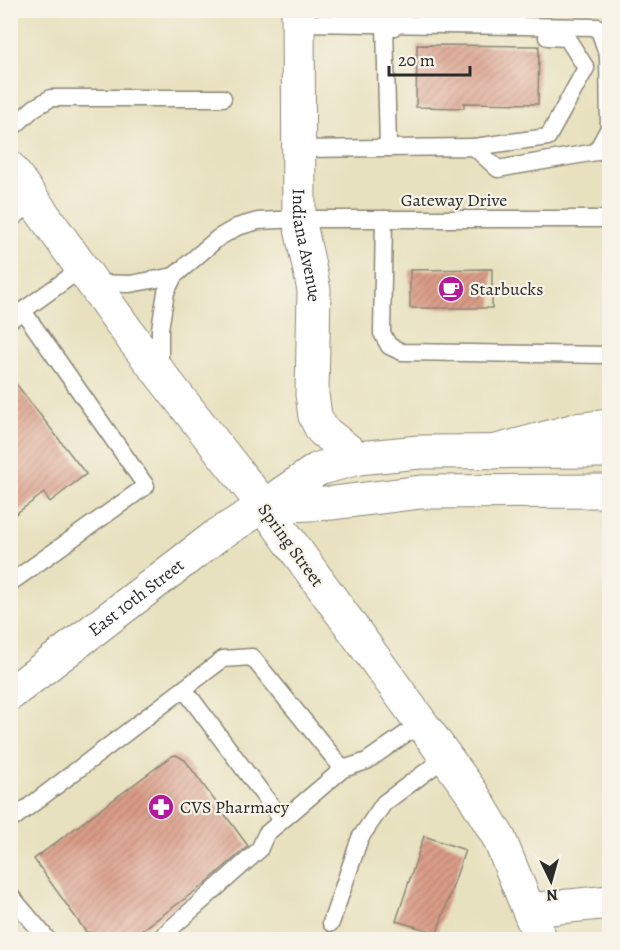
<svg xmlns="http://www.w3.org/2000/svg" width="620" height="950" font-family="Alegreya,serif">
<style>
.building{fill:url(#building-hatch)}
.lines{fill:none;stroke-linecap:round;stroke-linejoin:round}
.lane-casing{stroke:#8a8675;stroke-width:19}
.street-casing{stroke:#8a8675;stroke-width:35}
.secondary-casing{stroke:#8a8675;stroke-width:35}
.primary-casing{stroke:#8a8675;stroke-width:35}
.highway-casing{stroke:#8a8675;stroke-width:35}
.lane{stroke:#fff;stroke-width:16}
.street{stroke:#fff;stroke-width:33}
.secondary{stroke:#fff;stroke-width:33}
.primary{stroke:#fff;stroke-width:33}
.highway{stroke:#fff;stroke-width:33}
.labels{text-anchor:middle;stroke-width:4.5;stroke-linejoin:round;paint-order:stroke}
.street-label{font-size:18px;fill:#2b2b2b;stroke:#f7f3e8}
.poi-label{font-size:18px;fill:#2b2b2b;stroke:#f7f3e8;text-anchor:start}
</style>
<defs>
<pattern id="building-hatch" width="6" height="6" patternUnits="userSpaceOnUse" patternTransform="scale(1.5)"><rect width="6" height="6" fill="#da9c87"/><path d="M-1 1l2-2M0 6l6-6M5 7l2-2" fill="none" stroke="#b17f6f"/></pattern>
</defs>
<rect width="100%" height="100%" fill="#f7f3e8"/>
<filter id="ink" filterUnits="userSpaceOnUse"><feTurbulence type="fractalNoise" baseFrequency=".0167" numOctaves="2"/><feDisplacementMap in="SourceGraphic" scale="12" xChannelSelector="R" yChannelSelector="G"/><feConvolveMatrix kernelMatrix="1 2 1 2 8 2 1 2 1" color-interpolation-filters="sRGB"/></filter>
<filter id="wash" filterUnits="userSpaceOnUse"><feTurbulence type="fractalNoise" baseFrequency=".008" numOctaves="4" result="noise"/><feDisplacementMap in="SourceGraphic" scale="24" xChannelSelector="R" yChannelSelector="G"/><feGaussianBlur stdDeviation="1.35" result="paint"/><feColorMatrix in="noise" values="0 0 0 0 0 0 0 0 0 0 0 0 0 0 0 0 0 1.4 0 .05"/><feComposite in="paint" operator="in"/></filter>
<g filter="url(#wash)">
<rect width="100%" height="100%" fill="#e8e1bf"/>
<g id="blocks">
<!-- building -->
<g class="building">
<polygon points="417,45 539,46 538,104 464,103 464,108 416,107"/>
<polygon points="492,269 492,308 410,308 410,270"/>
<polygon points="10,376 86,474 50,502 44,493 10,518"/>
<polygon points="176,755 185,760 248,846 206,883 130,939 107,939 108,935 86,932 34,859 172,756"/>
<polygon points="424,836 465,850 437,933 396,921"/>
</g>
</g>
</g>
<g filter="url(#ink)">
<use href="#blocks" fill-opacity="0" stroke="#8a8675" stroke-width="1.5"/>
<g class="lines">
<!-- lane casing -->
<g class="lane-casing">
<g id="lane">
<polyline points="10,130 34,108 51,98 223,98"/>
<polyline points="474,147 548,137 586,68 567,38 547,37"/>
<polyline points="388,148 385,24 394,27"/>
<polyline points="298,149 474,147 498,169 596,152 609,128 608,56 598,27 298,23"/>
<polyline points="384,219 382,333 389,346 402,352 610,355"/>
<polyline points="10,220 35,201"/>
<polyline points="93,283 130,284 174,276"/>
<polyline points="10,320 82,268"/>
<polyline points="160,368 160,329 166,292 174,276 218,238 237,227 258,221 299,219 610,219"/>
<polyline points="10,583 146,486 23,311"/>
<polyline points="184,689 282,820"/>
<polyline points="10,821 223,659 252,657 343,769 367,761 421,723"/>
<polyline points="10,895 48,940"/>
<polyline points="331,923 360,838 384,803 446,757"/>
<polyline points="158,940 259,850 266,834 343,769"/>
</g>
</g>
<!-- street casing -->
<g class="street-casing">
<g id="street">
<path id="s1" d="M298,10L299,219L314,290L312,394L315,416L322,430L358,458"/>
<polyline points="529,910 610,902"/>
</g>
</g>
<!-- secondary casing -->
<g class="secondary-casing">
<polyline id="secondary" points="10,168 135,342 264,506"/>
</g>
<!-- primary casing -->
<g class="primary-casing">
<g id="primary">
<polyline points="264,506 472,793 499,838 541,940"/>
<polyline points="264,506 333,503 421,492 610,491"/>
<path id="s2" d="M10,694L216,536L264,506L318,469L358,458L419,452L610,451"/>
</g>
</g>
<!-- highway casing -->
<g class="highway-casing">
<polyline id="highway" points="493,452 576,430 610,426"/>
</g>
<!-- lane -->
<use href="#lane" class="lane"/>
<!-- street -->
<use href="#street" class="street"/>
<!-- secondary -->
<use href="#secondary" class="secondary"/>
<!-- primary -->
<use href="#primary" class="primary"/>
<!-- highway -->
<use href="#highway" class="highway"/>
</g>
</g>
<!-- icons -->
<defs>
<g id="cafe-disc" transform="scale(1.35)"><circle r="9.5" fill="#b5179e" stroke="#f7f3e8"/><path d="M-5.5-4.5H6V0H3Q3 3.5 0 3.5H-2.5Q-5.5 3.5-5.5 0ZM3-3.2v2h1.7v-2ZM-6 4.5H4V6H-6Z" fill="#fff"/></g>
<g id="pharmacy-disc" transform="scale(1.35)"><circle r="9.5" fill="#b5179e" stroke="#f7f3e8"/><path d="M-2-6h4v4h4v4h-4v4h-4v-4h-4v-4h4Z" fill="#fff"/></g>
</defs>
<g fill-rule="evenodd">
<use href="#cafe-disc" x="451" y="289"/>
<use href="#pharmacy-disc" x="161" y="807"/>
</g>
<g class="labels">
<!-- street labels -->
<g class="street-label">
<text x="454" y="206">Gateway Drive</text>
<text dy="6" stroke="none"><textPath href="#s1" startOffset="236">Indiana Avenue</textPath></text>
<text transform="translate(291 545) rotate(54)" y="6">Spring Street</text>
<text dy="6" stroke="none"><textPath href="#s2" startOffset="159">East 10th Street</textPath></text>
</g>
<!-- poi labels -->
<g class="poi-label">
<text x="470" y="295">Starbucks</text>
<text x="180" y="813">CVS Pharmacy</text>
</g>
</g>
<!-- margin -->
<rect width="620" height="950" fill="none" stroke="#f7f3e8" stroke-width="36"/>
<!-- north arrow -->
<g transform="translate(551 881) rotate(175)" stroke="#f7f3e8" stroke-width="4.5" paint-order="stroke">
<path d="M0-4.5L10 22L0 15L-10 22Z" fill="#2b2b2b"/>
<text y="-9" font-size="16" font-weight="bold" text-anchor="middle" fill="#2b2b2b">N</text>
</g>
<!-- scale -->
<path d="M389 66v9h81v-9" fill="none" stroke="#2b2b2b" stroke-width="3"/>
<text x="398" y="66" font-size="18" fill="#2b2b2b" stroke="#f7f3e8" stroke-width="4.5" paint-order="stroke">20 m</text>
</svg>
